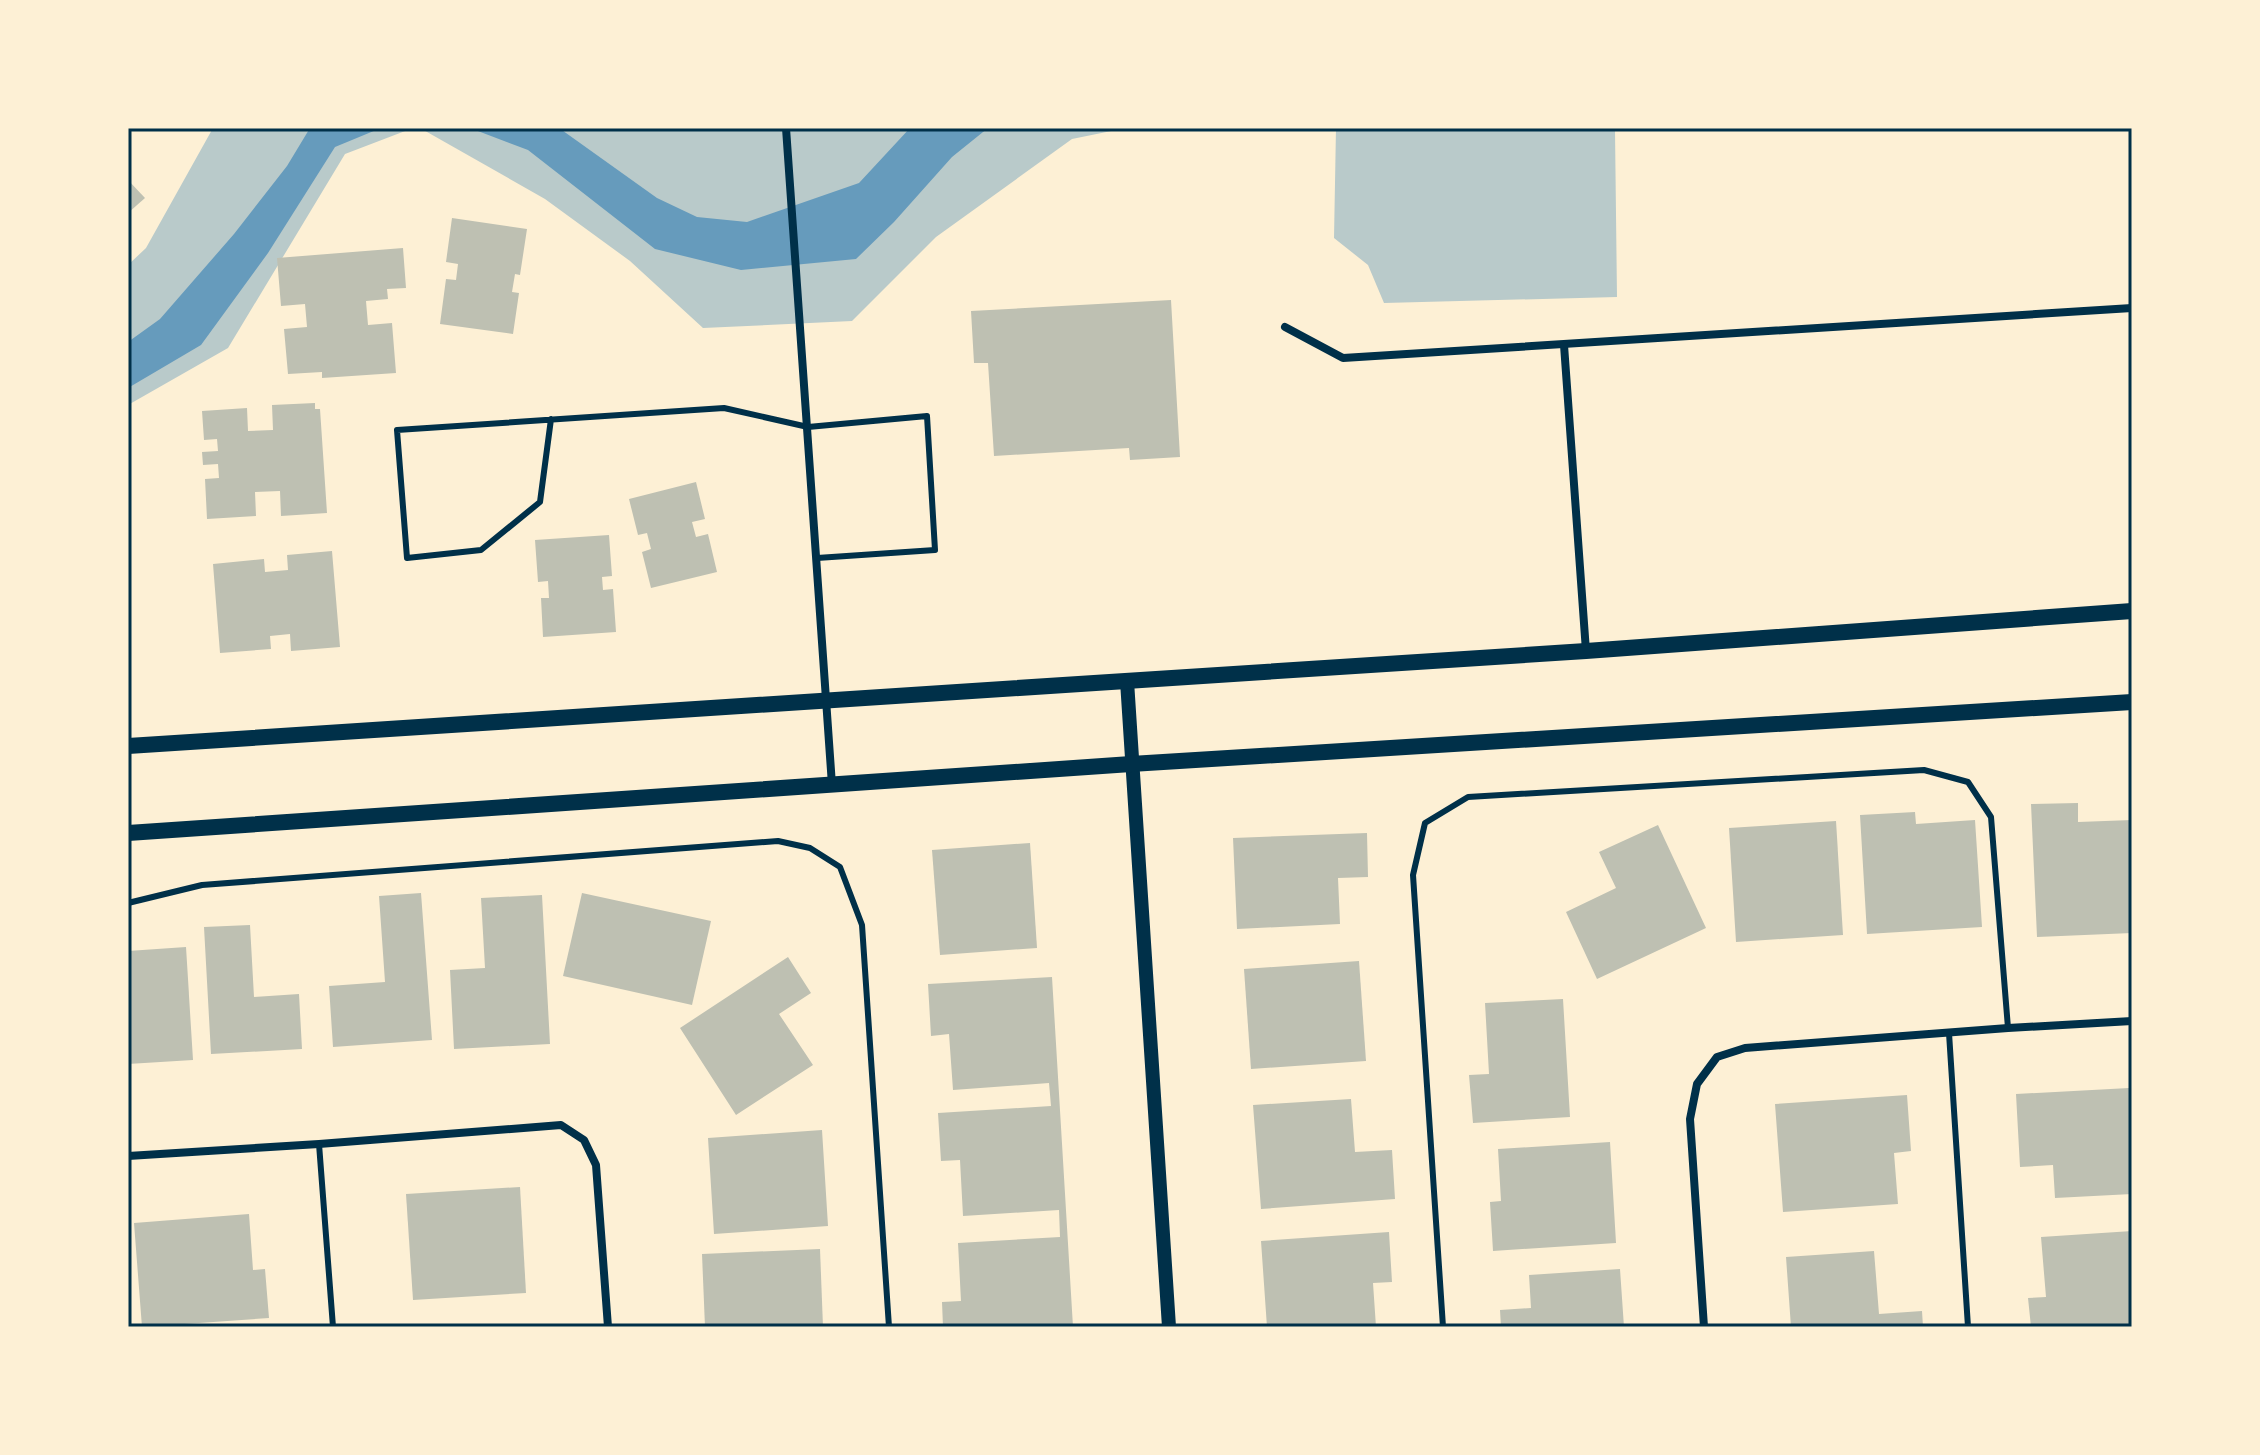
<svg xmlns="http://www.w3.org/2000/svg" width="2260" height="1455" font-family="'Exo 2',sans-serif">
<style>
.green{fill:#b9caca}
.water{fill:#669bbc}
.building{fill:#bec0b2}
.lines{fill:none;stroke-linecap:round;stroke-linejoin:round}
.service{stroke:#003049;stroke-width:6}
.minor{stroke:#003049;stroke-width:8}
.tertiary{stroke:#003049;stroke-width:14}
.secondary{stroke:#003049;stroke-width:16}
.neatline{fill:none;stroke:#003049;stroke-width:3}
</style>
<rect width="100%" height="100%" fill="#fdf0d5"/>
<!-- green -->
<g class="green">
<polygon points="213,128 413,128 345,154 228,348 128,405 128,265 146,248"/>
<polygon points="420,128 1126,128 1072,139 936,237 852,321 703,328 630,261 545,199"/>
<polygon points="1336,128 1619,128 1615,131 1617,297 1384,303 1368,265 1334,238"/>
</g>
<!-- water -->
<g class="water">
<polygon points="310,128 381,128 335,147 268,253 201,345 128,388 128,342 160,319 234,234 287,166"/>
<polygon points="470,128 559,128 657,198 697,217 747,222 859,183 910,128 988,128 952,157 894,222 856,259 741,270 655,249 528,150"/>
</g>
<!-- building -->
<g class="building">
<polygon points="128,180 145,198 128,213"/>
<polygon points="452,218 527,229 520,275 515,274 512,292 519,293 513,334 440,324 446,279 456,280 458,264 446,262"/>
<polygon points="403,248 406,288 387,289 388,299 366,301 368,325 392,323 396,373 322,378 322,372 288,374 284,329 307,327 305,304 281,306 277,258"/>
<polygon points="1171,300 1180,457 1130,460 1129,448 994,456 988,363 974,363 971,311"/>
<polygon points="315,403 315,409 320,409 327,513 281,516 280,491 255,492 256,516 207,519 205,479 219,478 218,464 203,465 202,452 218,451 217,439 204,440 202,411 247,408 248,431 273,430 272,405"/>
<polygon points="696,482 705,519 692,522 696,537 708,534 717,572 651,588 642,552 651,549 647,533 638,535 629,499"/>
<polygon points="609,535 612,576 602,577 603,590 613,589 616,632 543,637 541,598 549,598 548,581 538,582 535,540"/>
<polygon points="332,551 340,647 291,651 290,634 270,636 271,649 220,653 213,564 264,559 265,572 288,570 287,555"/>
<polygon points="2078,803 2078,822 2132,820 2132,933 2037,937 2031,804"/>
<polygon points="1915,812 1916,824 1975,820 1982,927 1867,934 1860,815"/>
<polygon points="1836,821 1843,935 1736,942 1729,828"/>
<polygon points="1658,825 1706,928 1597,979 1566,912 1616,888 1599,852"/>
<polygon points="1367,833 1368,877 1338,878 1340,924 1237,929 1233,838"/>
<polygon points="1030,843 1037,948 940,955 932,850"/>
<polygon points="421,893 432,1040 333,1047 329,986 385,982 379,896"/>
<polygon points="582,893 711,921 692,1005 563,976"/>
<polygon points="542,895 550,1044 454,1049 450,970 485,968 481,898"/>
<polygon points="250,925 254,997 299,994 302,1049 211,1054 204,927"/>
<polygon points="186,947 193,1060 128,1064 128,951"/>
<polygon points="788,957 811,993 779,1014 813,1065 736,1115 680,1028"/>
<polygon points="1359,961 1366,1061 1251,1069 1244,969"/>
<polygon points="1052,977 1073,1327 943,1327 942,1302 961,1301 958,1243 1060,1237 1059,1210 963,1216 960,1160 941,1161 938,1113 1051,1106 1049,1083 953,1090 949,1034 931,1036 928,984"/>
<polygon points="1563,999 1570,1117 1473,1123 1469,1075 1489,1074 1485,1003"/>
<polygon points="2129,1088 2132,1194 2055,1198 2053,1165 2020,1167 2016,1094"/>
<polygon points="1907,1095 1911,1151 1894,1153 1898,1204 1783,1212 1775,1104"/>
<polygon points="1351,1099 1355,1152 1392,1150 1395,1199 1261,1209 1253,1105"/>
<polygon points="822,1130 828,1226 714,1234 708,1138"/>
<polygon points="1610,1142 1616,1243 1493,1251 1490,1202 1501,1201 1498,1149"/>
<polygon points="520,1187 526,1293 413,1300 406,1194"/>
<polygon points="249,1214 253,1270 265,1269 269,1318 142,1327 134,1223"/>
<polygon points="2132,1231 2132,1327 2031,1327 2028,1298 2046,1297 2041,1237"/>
<polygon points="1389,1232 1392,1282 1373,1283 1376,1327 1267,1327 1261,1241"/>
<polygon points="820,1249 823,1327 705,1327 702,1254"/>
<polygon points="1874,1251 1879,1314 1922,1311 1923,1327 1791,1327 1786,1257"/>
<polygon points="1620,1269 1624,1327 1501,1327 1500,1310 1531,1308 1529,1275"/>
</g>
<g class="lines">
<!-- service -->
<g class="service">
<polyline points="551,419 540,502 481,550 407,558 397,430 724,408 808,427 927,416 935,550 817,558"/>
<polyline points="128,903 202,885 778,841 810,848 840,867 862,925 889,1327"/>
<polyline points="1949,1033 1968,1327"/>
<polyline points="319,1144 333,1327"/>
<polyline points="1443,1327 1413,875 1425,823 1468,797 1924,770 1968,782 1991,817 2008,1028"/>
</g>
<!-- minor -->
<g class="minor">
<polyline points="786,128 832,785"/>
<polyline points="1285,327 1343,358 2132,308"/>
<polyline points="1564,345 1586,651"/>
<polyline points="128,1156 319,1144 561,1125 584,1140 596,1165 608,1327"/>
<polyline points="1704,1327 1690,1119 1697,1084 1717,1057 1745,1048 2008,1028 2132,1021"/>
</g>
<!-- tertiary -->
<polyline class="tertiary" points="1127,681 1169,1327"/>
<!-- secondary -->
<g class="secondary">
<polyline points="128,746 1586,651 2132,611"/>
<polyline points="128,833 1131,764 2132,702"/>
</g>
</g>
<!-- border -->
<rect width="2260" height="1455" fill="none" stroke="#fdf0d5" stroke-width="260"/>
<rect x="130" y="130" width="2000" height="1195" class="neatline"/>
</svg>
